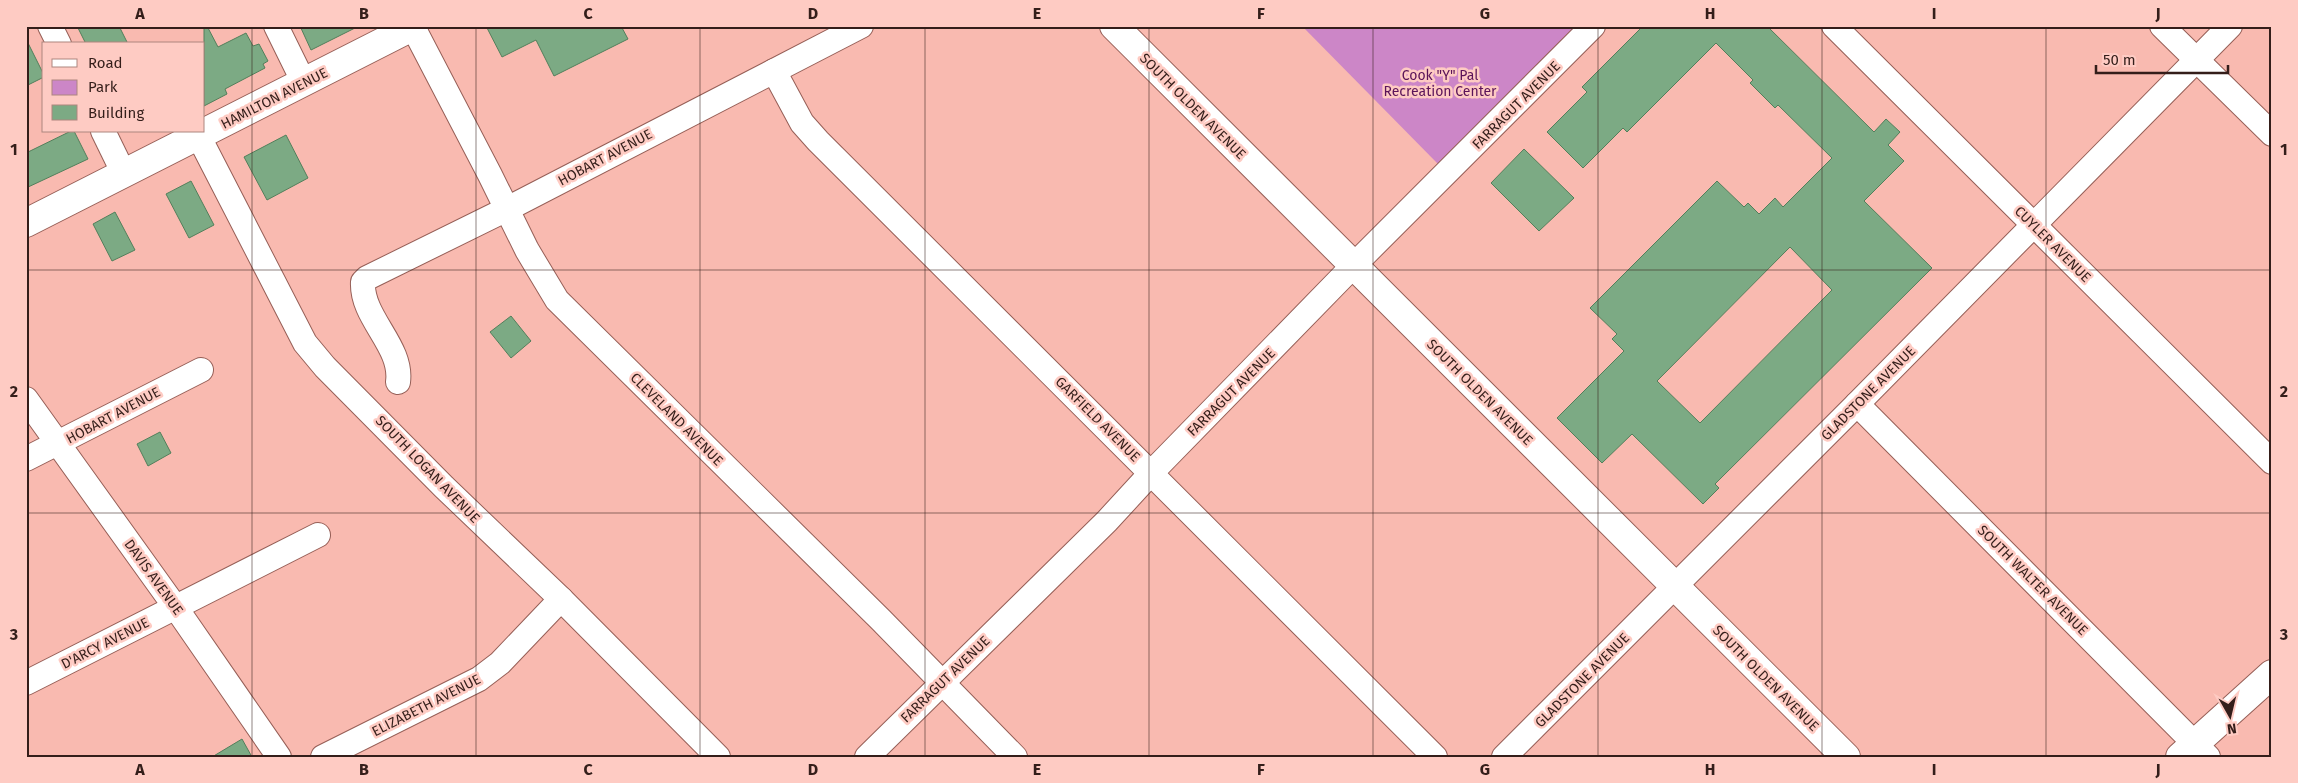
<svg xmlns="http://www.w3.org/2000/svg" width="2298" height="783" font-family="'Fira Sans',sans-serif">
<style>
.green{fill:#cc86c7}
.building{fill:#7caa84;stroke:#537f5b;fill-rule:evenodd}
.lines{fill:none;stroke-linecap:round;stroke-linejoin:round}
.minor-casing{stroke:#965f57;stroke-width:26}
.major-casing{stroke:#965f57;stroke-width:30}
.minor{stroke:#fff;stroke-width:24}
.major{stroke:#fff;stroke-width:28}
.grid{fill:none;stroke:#341e1a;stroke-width:1;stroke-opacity:0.55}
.labels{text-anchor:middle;stroke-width:5;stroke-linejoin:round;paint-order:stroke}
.park-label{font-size:14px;fill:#5b1359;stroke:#fecbc3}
.street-label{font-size:14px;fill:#341e1a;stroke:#fecbc3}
.neatline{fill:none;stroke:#341e1a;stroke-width:2}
.grid-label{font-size:16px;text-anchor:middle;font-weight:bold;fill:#341e1a}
</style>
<rect width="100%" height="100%" fill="#f9bab0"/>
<!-- green -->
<polygon class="green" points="1302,26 1577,26 1439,165"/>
<!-- building -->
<g class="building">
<polygon points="77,26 119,26 128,44 86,44"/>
<polygon points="204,26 207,26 218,47 246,33 253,46 259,44 268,61 263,64 265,68 225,89 227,94 204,106"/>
<polygon points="300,26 359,26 311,50"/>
<polygon points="486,26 621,26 628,39 554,76 536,40 502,57"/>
<path d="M1643,26H1767L1874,132L1886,119L1900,132L1888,145L1904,161L1864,201L1932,268L1715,484L1719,488L1703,504L1632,434L1602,463L1557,418L1624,351L1612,339L1617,334L1590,308L1717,181L1744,207L1748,203L1759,214L1775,198L1783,207L1832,158L1778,105L1775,108L1750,83L1753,80L1716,43L1627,132L1623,128L1583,168L1547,132L1587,92L1582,87ZM1790,247L1832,290L1700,423L1657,381Z"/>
<polygon points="26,39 44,75 44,77 26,86"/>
<polygon points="71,131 74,131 88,159 26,188 26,153"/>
<polygon points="286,135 308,178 267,200 244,157"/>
<polygon points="1524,149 1574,198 1539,231 1491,183"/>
<polygon points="191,181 214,225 189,238 166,194"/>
<polygon points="115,212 135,250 112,261 93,224"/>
<polygon points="511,316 531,341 511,358 490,332"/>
<polygon points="160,432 171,453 148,466 137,444"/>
<polygon points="242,739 252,757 212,757"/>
</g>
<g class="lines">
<!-- minor casing -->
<g class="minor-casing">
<g id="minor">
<polyline points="50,26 59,44"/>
<polyline points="276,26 304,83"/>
<polyline points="1834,26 2272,462"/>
<polyline points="2162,26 2272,134"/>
<polyline points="413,27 490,175 527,250 557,300 881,620 1015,757"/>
<polyline points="774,71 802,123 818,141 1435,757"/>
<polyline points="103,131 124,174"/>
<polyline points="199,137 305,343 325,367 444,487 561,599 718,757"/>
<path d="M398,382C403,346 361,318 363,282L367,278L507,209L861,26"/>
<polyline points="26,399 176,608 279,757"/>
<polyline points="1857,404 2208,757"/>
<polyline points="26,459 201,370"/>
<polyline points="26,683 318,535"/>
<polyline points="323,757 479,679 500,663 561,599"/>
<polyline points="867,757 1107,521 1152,472 1354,265 1593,26"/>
<polyline points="1504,757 1857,404 2230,26"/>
</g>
</g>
<!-- major casing -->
<g class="major-casing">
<g id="major">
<polyline points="1114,26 1846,757"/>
<polyline points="26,223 414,26"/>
<polyline points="2180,757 2272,674"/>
</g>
</g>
<!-- minor -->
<use href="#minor" class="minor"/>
<!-- major -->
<use href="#major" class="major"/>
</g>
<!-- grid -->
<path class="grid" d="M252,26V757M476,26V757M700,26V757M925,26V757M1149,26V757M1373,26V757M1598,26V757M1822,26V757M2046,26V757M26,270H2272M26,513H2272"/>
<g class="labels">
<!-- park labels -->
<g class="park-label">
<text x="1440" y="80">Cook "Y" Pal<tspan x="1440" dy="16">Recreation Center</tspan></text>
</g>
<!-- street labels -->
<g class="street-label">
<text transform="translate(274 98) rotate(-27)" y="5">HAMILTON AVENUE</text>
<text transform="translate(1516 105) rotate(-45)" y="5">FARRAGUT AVENUE</text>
<text transform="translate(1193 106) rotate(45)" y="5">SOUTH OLDEN AVENUE</text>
<text transform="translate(605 157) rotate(-28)" y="5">HOBART AVENUE</text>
<text transform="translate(2053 244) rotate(45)" y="5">CUYLER AVENUE</text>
<text transform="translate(1231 392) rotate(-45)" y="5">FARRAGUT AVENUE</text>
<text transform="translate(1480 392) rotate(45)" y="5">SOUTH OLDEN AVENUE</text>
<text transform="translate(1868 393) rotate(-45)" y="5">GLADSTONE AVENUE</text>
<text transform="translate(113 415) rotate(-28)" y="5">HOBART AVENUE</text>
<text transform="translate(677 419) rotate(45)" y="5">CLEVELAND AVENUE</text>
<text transform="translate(1098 419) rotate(45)" y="5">GARFIELD AVENUE</text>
<text transform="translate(428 469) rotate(46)" y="5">SOUTH LOGAN AVENUE</text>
<text transform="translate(154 577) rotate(54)" y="5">DAVIS AVENUE</text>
<text transform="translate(2033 580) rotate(45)" y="5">SOUTH WALTER AVENUE</text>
<text transform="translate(105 643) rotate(-27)" y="5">D'ARCY AVENUE</text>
<text transform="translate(1766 678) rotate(45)" y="5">SOUTH OLDEN AVENUE</text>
<text transform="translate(945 679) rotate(-44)" y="5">FARRAGUT AVENUE</text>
<text transform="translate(1582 680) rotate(-45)" y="5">GLADSTONE AVENUE</text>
<text transform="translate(426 705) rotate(-27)" y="5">ELIZABETH AVENUE</text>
</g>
</g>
<!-- border -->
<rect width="2298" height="783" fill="none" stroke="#fecbc3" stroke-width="55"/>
<!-- legend -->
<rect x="42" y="42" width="162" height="90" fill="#fecbc3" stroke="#ad867f"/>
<rect x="52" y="59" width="25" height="8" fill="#ffffff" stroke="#ad867f"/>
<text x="88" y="68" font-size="15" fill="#341e1a">Road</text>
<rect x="52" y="80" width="25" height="15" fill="#cc86c7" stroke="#ad867f"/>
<text x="88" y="92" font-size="15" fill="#341e1a">Park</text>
<rect x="52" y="105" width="25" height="15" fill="#7caa84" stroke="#ad867f"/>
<text x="88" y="118" font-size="15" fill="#341e1a">Building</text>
<!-- north arrow -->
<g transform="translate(2230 716) rotate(172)" stroke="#fecbc3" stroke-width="4" paint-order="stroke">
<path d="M0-4L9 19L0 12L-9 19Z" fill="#341e1a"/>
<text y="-8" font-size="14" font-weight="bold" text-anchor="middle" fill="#341e1a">N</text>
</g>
<!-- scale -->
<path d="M2096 65v8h132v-8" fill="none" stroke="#341e1a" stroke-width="2.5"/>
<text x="2103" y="65" font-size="15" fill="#341e1a" stroke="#fecbc3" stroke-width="4" paint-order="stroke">50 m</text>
<rect x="28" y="28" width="2242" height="728" class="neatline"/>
<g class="grid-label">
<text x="140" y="19">A</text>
<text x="364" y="19">B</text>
<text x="588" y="19">C</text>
<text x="813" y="19">D</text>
<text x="1037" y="19">E</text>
<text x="1261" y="19">F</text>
<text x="1485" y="19">G</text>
<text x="1710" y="19">H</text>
<text x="1934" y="19">I</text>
<text x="2158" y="19">J</text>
<text x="14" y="155">1</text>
<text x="2284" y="155">1</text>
<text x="14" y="397">2</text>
<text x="2284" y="397">2</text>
<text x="14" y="640">3</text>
<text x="2284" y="640">3</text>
<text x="140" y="775">A</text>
<text x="364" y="775">B</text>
<text x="588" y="775">C</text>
<text x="813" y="775">D</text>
<text x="1037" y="775">E</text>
<text x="1261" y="775">F</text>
<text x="1485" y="775">G</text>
<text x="1710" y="775">H</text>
<text x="1934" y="775">I</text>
<text x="2158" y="775">J</text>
</g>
</svg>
